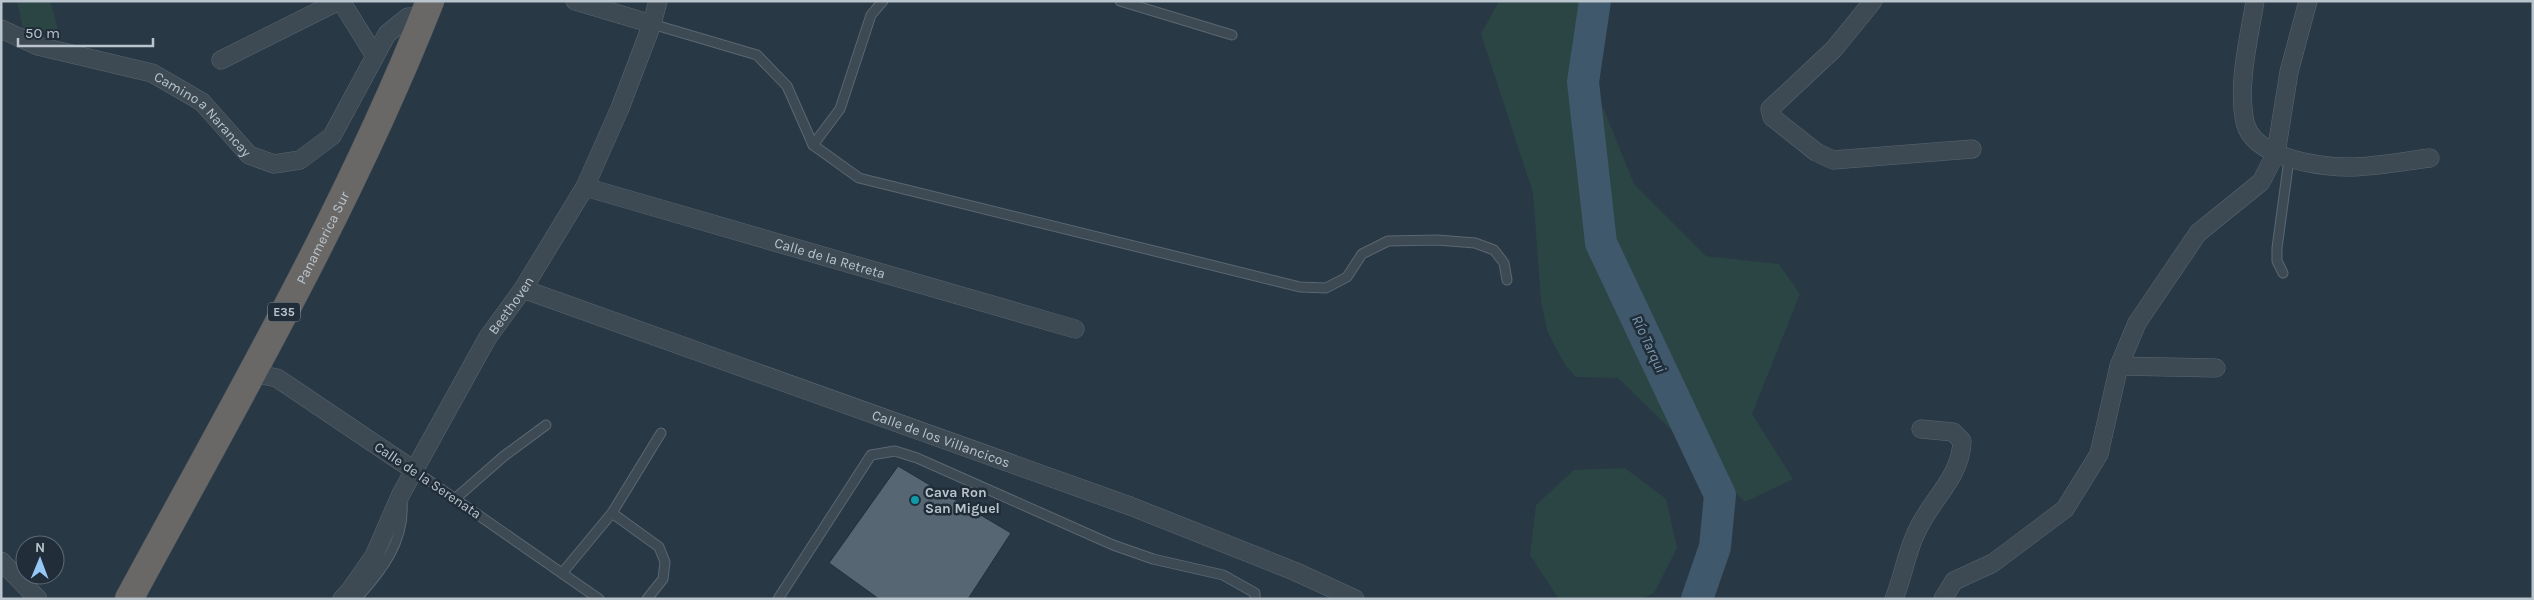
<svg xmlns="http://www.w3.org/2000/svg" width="2534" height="600" font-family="Karla,sans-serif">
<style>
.green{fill:#2b4544}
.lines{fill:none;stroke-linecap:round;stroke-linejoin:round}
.river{stroke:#3f586c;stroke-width:32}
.building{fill:#576673;stroke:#23303b}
.service-casing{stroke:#5b6771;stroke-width:11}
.minor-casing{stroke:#5b6771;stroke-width:19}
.trunk-casing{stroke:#47545e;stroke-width:29}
.service{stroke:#3d4953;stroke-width:9}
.minor{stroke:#3d4953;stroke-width:18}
.trunk{stroke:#6a6866;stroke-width:28}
.culture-dot{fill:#0f9aa8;stroke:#212e39;stroke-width:2}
.labels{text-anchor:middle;stroke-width:5;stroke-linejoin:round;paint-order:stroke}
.shield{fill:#212e39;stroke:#8c97a1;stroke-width:1}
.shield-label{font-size:12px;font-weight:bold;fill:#bac4cd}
.street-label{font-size:14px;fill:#bac4cd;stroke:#212e39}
.poi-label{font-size:14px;font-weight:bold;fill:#bac4cd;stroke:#212e39;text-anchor:start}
.water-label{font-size:15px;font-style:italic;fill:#7c98ae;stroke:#212e39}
</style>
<rect width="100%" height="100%" fill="#283844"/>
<!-- green -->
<g class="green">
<polygon points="17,1 50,1 59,32 23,29"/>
<polygon points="1499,1 1585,1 1579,66 1600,100 1634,184 1706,256 1779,264 1800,294 1752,414 1793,479 1745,502 1618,378 1576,377 1565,365 1547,331 1541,300 1533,193 1481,34"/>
<polygon points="1625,468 1666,499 1677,548 1654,593 1641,599 1558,598 1530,555 1536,505 1574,470"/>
</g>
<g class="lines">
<!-- river -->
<polyline class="river" points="1595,1 1583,82 1601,243 1720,495 1715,547 1697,599"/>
</g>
<!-- building -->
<polygon class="building" points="898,466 1011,533 968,599 879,599 829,563"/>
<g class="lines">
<!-- service casing -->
<g class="service-casing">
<g id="service">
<polyline points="1120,1 1232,35"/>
<polyline points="652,24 757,55 787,86 813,145 859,178 1300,287 1326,288 1347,277 1362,254 1388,241 1437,240 1475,243 1494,250 1504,263 1507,280"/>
<polyline points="813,145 840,109 871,15 883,1"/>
<polyline points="2283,273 2277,261 2277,248 2289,159"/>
<polyline points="415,471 599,599"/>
<polyline points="456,498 504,456 546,425"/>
<polyline points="612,513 659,547 665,562 663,579 647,599"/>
<polyline points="563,572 612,513 661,433"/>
<path d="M356,599C381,572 405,541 402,503"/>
<polyline points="778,599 871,455 895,451 917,458 1113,545 1153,559 1223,575 1255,593 1255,599"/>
</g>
</g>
<!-- minor casing -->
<g class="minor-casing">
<g id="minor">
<polyline points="341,1 375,56"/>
<polyline points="575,1 652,24"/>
<polyline points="1873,1 1834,49 1770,109 1772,117 1816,152 1833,160 1972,149"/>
<path d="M2255,1C2249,39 2237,84 2245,122C2253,159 2324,168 2354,167C2379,166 2405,161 2430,158"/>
<path id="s1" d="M1,29L38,46L152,73L202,102L249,155L274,164L300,160L332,136L387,34L408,17H423"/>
<polyline points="221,60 339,1"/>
<path id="s2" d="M585,187L1075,329"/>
<path id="s3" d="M523,289L1130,506L1294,571L1355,599"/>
<polyline points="2119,366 2216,368"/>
<polyline points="252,373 277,378 415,471"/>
<polyline points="1,561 38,599"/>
<path id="s4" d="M342,599L351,589L374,556L401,494L488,337L523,289L585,187L620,108L652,24L658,1"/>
<path d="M1894,599C1903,577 1906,554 1916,533C1930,500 1961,478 1962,441L1953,432L1921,429"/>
<polyline points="1943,599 1954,581 1993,563 2065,509 2099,454 2119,366 2137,323 2198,233 2261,182 2276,153 2289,72 2308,1"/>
</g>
</g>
<!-- trunk casing -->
<g class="trunk-casing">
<g id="trunk">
<path id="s5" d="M129,599C235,403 348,209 430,1"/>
</g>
</g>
<!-- service -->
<use href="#service" class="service"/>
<!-- minor -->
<use href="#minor" class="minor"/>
<!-- trunk -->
<use href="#trunk" class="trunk"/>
</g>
<!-- markers -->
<circle class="culture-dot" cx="915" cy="500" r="5"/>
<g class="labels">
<!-- shield labels -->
<rect class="shield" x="268" y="302.5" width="32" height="19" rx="4"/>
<g class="shield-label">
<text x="284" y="316">E35</text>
</g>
<!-- street labels -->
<g class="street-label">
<text dy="5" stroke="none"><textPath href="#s1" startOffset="224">Camino a Narancay</textPath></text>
<text dy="5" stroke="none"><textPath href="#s5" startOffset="410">Panamerica Sur</textPath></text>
<text dy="5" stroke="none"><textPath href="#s2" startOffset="255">Calle de la Retreta</textPath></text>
<text dy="5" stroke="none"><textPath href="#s4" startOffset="340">Beethoven</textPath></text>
<text dy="5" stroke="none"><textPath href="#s3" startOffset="444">Calle de los Villancicos</textPath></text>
<text transform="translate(428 480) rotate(34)" y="5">Calle de la Serenata</text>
</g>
<!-- poi labels -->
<g class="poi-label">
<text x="925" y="497">Cava Ron<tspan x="925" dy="16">San Miguel</tspan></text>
</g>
<!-- water labels -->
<g class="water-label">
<text transform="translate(1649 344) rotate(65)" y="5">Río Tarqui</text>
</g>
</g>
<!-- border -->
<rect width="2534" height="600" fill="none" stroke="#bac4cd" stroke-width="5"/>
<!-- north arrow -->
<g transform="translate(40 560) rotate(1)"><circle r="24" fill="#212e39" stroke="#5e6a74"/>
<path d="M0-4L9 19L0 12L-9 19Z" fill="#96c7f6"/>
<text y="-8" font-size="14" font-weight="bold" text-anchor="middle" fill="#bac4cd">N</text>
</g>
<!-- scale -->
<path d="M18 38v8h135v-8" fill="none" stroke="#bac4cd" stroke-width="2.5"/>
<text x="25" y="38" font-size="15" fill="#bac4cd" stroke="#212e39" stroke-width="4" paint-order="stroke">50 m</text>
</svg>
